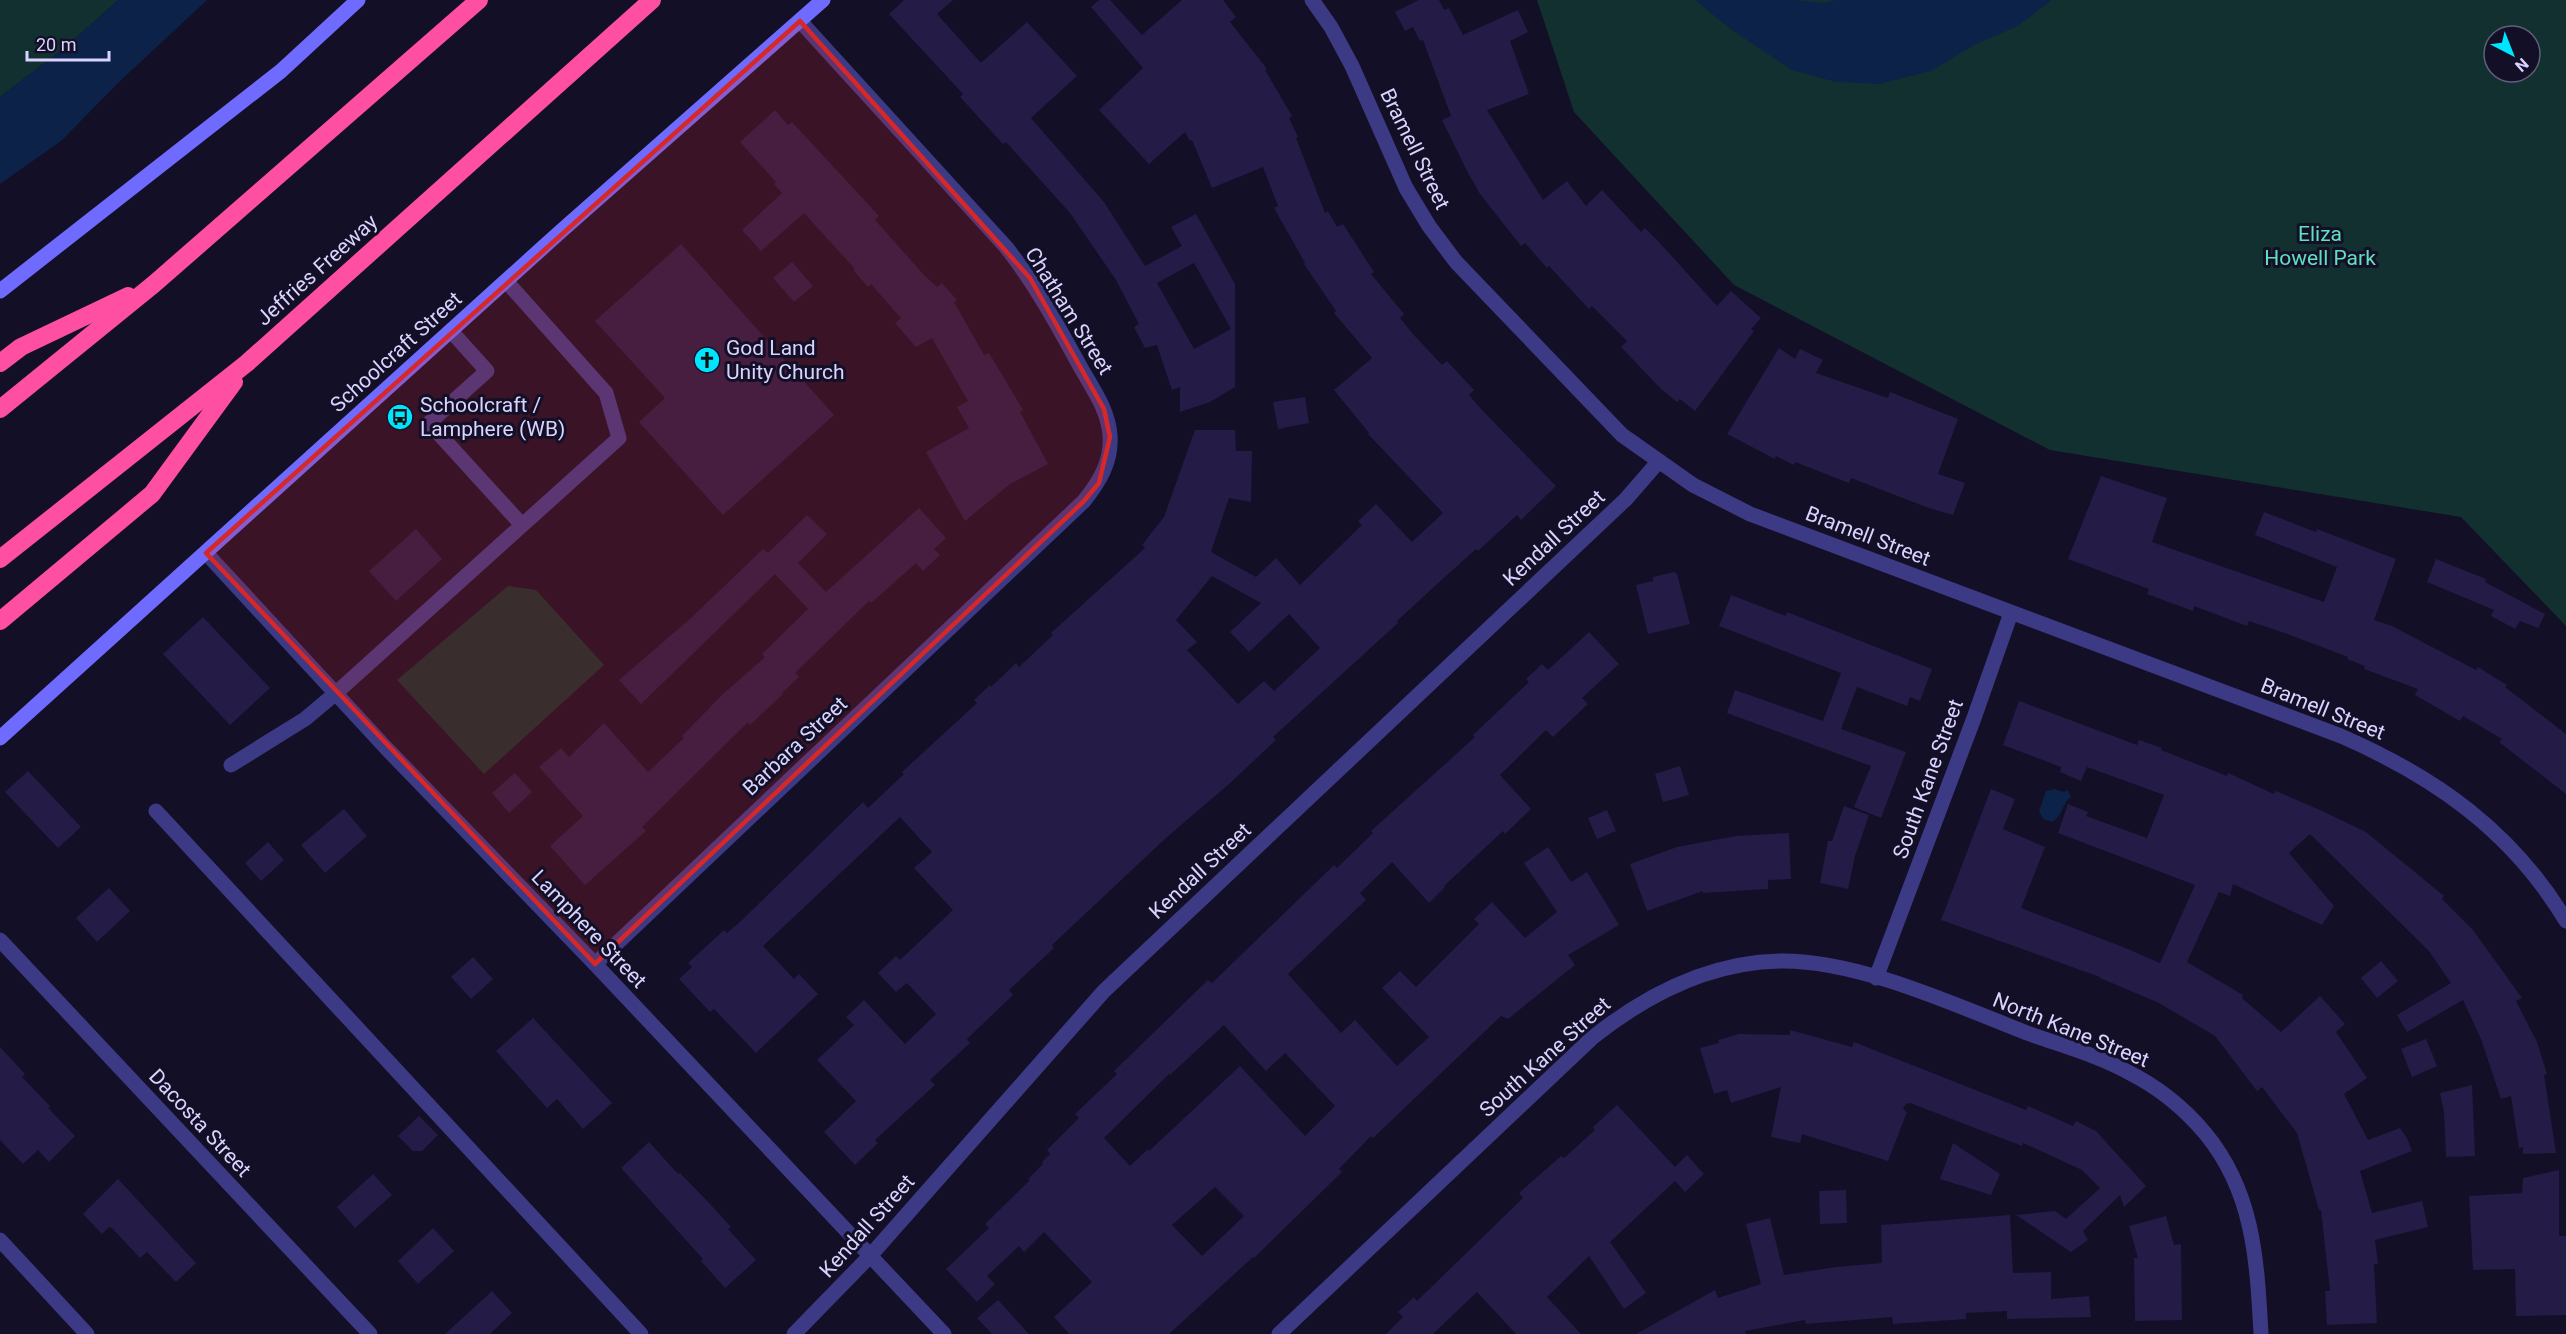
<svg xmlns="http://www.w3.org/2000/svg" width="2566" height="1334" font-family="Roboto,sans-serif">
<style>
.green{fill:#12302f;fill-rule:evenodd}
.water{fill:#0c2248}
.building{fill:#241b47;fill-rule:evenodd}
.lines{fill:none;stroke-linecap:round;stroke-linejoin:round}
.lane{stroke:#3d3a85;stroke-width:15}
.street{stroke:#3d3a85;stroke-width:15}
.secondary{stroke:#6f6bff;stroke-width:15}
.highway{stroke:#ff4fa3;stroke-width:18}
.marked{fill:#d62828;fill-opacity:0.2;stroke:#d62828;stroke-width:4.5;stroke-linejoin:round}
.labels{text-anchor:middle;stroke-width:6;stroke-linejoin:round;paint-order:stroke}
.street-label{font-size:21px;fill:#d9d4ff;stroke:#130f26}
.park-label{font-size:21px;fill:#5fe0c0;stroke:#130f26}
.poi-label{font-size:21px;fill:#d9d4ff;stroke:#130f26;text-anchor:start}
</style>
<rect width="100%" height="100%" fill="#130f26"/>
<!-- green -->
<g class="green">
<polygon points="0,0 118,0 68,45 0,97"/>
<path d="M1537,0H2566V626L2461,517L2050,450L1734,285L1574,112ZM2494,36H2530V72H2494Z"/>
<polygon points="508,586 536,590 604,665 484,774 397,680"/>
</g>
<!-- water -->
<g class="water">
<polygon points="118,0 207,0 119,82 61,141 0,184 0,97 68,45"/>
<polygon points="1695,0 1796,0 1823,3 1837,0 2052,0 2018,26 1976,44 1931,71 1879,84 1836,82 1792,70 1732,30"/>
<path d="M2054,789L2064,792L2068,790L2071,797C2062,803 2063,816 2052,822L2043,819L2039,811L2046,791Z"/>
</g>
<!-- building -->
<g class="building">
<path d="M904,0H953L937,14L981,63L1027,22L1077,76L1031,118L1104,202L1145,266L1182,246L1171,227L1196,214L1235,284V387L1210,402L1180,412V387L1172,390L1157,345L1145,348L1134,327L1139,324L1116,280L1070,213L1006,142L1003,144L960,97L963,94L889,14ZM1194,263L1231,329L1194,349L1157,283Z"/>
<path d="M1099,0H1110L1142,35L1182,0H1223L1236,17L1230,22L1267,69L1265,70L1292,116L1289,118L1298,137L1296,138L1325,213L1328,211L1337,227L1343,224L1374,272L1371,274L1404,314L1400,318L1413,334L1442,365L1447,361L1474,390L1469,395L1482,410L1556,486L1521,520L1517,515L1478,551L1476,549L1436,585L1397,621L1398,623L1273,737L1276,740L1229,784L1166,838L1052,945L1054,948L1009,990L1013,995L967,1039L970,1043L930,1080L935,1085L875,1140L878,1143L855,1165L824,1132L856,1101L817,1060L854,1025L846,1017L864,1000L905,1044L936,1014L907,983L896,992L878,973L896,956L900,960L953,910L914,868L932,852L900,817L763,946L794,979L799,974L818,994L756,1053L714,1009L710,1012L679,979L692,967L688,963L724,930L727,933L740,922L863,802L868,808L904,774L902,772L977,703L974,700L990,685L991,687L1016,663L1019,667L1053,635L1051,633L1145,548L1142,545L1164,517L1195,430H1235L1236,451H1252L1251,502L1229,498L1211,552L1256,577L1276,558L1300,585L1362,525L1358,521L1376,504L1412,542L1443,513L1368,434L1369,433L1334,390L1372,358L1334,313L1336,311L1304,264L1305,263L1274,208L1278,206L1263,167L1212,188L1192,140L1190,141L1185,132L1149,164L1099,110L1143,68L1091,7ZM1212,576L1261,603L1230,632L1249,652L1289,614L1320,648L1274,691L1264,681L1238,704L1187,650L1197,642L1176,620Z"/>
<polygon points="1419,0 1439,0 1444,10 1449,8 1463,35 1518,10 1528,32 1510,41 1529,94 1487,110 1543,200 1567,181 1586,206 1602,190 1641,232 1645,228 1658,241 1717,306 1731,291 1761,318 1751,329 1754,331 1695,411 1680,399 1677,402 1660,388 1621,347 1627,341 1592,306 1589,309 1549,266 1547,268 1525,243 1521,246 1480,194 1467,171 1442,120 1451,116 1423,40 1420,41 1413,27 1405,31 1395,12"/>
<polygon points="775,110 788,125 792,122 879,216 875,220 924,275 937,287 942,283 957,300 954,302 984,355 989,353 1023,410 1020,412 1048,464 1010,484 965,521 926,452 969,428 957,407 968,401 932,338 916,347 895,323 901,318 871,284 868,287 853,270 855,269 804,213 761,251 742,230 782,193 774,184 776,182 740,142"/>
<polygon points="681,244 834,415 723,515 639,422 665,398 595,321"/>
<polygon points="792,262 813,286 794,302 773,278"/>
<polygon points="1779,348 1795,359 1800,349 1823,360 1816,373 1888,398 1890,392 1958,419 1938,474 1965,483 1953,515 1926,507 1851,478 1849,483 1795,462 1794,465 1776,456 1775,459 1727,434"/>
<polygon points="1305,397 1309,423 1278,429 1273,402"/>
<polygon points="2101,476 2167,498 2152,542 2324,602 2337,567 2255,535 2264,512 2316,532 2317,529 2396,559 2374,620 2392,626 2476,670 2478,667 2507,685 2505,687 2566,734 2566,794 2499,742 2502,739 2463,716 2460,721 2415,695 2418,689 2364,669 2365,666 2347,659 2348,657 2290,635 2249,621 2247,626 2194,606 2193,611 2147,594 2149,589 2068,559"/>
<polygon points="919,508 946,538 934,549 940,555 923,571 916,563 871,603 869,601 795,673 799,677 782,693 783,694 750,725 748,722 642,827 646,831 585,885 550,846 583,816 539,767 561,748 569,757 604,723 648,772 684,738 682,736 723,694 765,657 762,654 808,609 775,574 641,704 619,680 691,618 763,549 768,553 807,515 827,534 798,563 826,592"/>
<polygon points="416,529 442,559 396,601 369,571"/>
<polygon points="2436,559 2486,579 2485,582 2545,614 2538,628 2520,621 2515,629 2491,616 2494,610 2427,582"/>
<polygon points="1674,572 1677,574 1690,624 1648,634 1636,585 1653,581 1653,577"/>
<polygon points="1731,595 1786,616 1787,612 1932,669 1920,701 1910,697 1907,706 1857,687 1841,729 1906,752 1881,818 1854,807 1871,766 1727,713 1735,690 1823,721 1841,673 1719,626"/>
<polygon points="203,617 270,688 230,725 163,654"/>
<path d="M1589,632L1619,664L1582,698L1588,704L1553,737L1546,730L1500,775L1531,809L1505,834L1503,831L1444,886L1445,887L1429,903L1392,862L1360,893L1366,900L1288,974L1341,1033L1355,1020L1397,1066L1429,1037L1382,988L1400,971L1416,987L1479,924L1474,919L1492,902L1525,938L1557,912L1524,863L1548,847L1571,882L1587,872L1619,925L1568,955L1575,965L1508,1019L1501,1016L1373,1138L1371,1136L1339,1169L1342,1172L1254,1258L1253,1257L1169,1334H1069L1054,1317L1092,1282L1044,1232L1024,1252L1019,1246L987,1276L995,1284L977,1302L946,1269L989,1228L985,1224L1030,1180L1028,1179L1043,1164L1042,1162L1050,1154L1047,1150L1079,1118L1075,1114L1117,1074L1114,1071L1208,980L1212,983L1334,865L1337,868L1373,833L1371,831L1475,737L1473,735L1529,682L1526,679L1542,664L1548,670ZM1224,1025L1266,1071L1285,1053L1335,1106L1305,1136L1240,1066L1149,1151L1148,1149L1130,1166L1104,1138L1169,1074L1170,1075ZM1215,1187L1244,1216L1202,1256L1172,1225Z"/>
<polygon points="2019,701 2137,745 2139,740 2162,748 2161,750 2227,776 2228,773 2274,794 2276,791 2320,810 2366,832 2444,896 2442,899 2473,930 2522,998 2516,1001 2537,1042 2547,1074 2544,1075 2556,1153 2523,1154 2523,1147 2519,1148 2511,1096 2501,1099 2481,1039 2463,1000 2407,1032 2397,1015 2451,983 2429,951 2310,834 2289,853 2334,906 2322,925 2233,884 2230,896 2219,892 2187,962 2243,995 2242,998 2281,1032 2320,996 2345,1024 2336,1032 2367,1078 2344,1094 2368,1140 2400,1128 2407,1138 2412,1151 2360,1171 2372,1213 2422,1201 2428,1227 2375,1240 2378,1264 2374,1264 2377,1323 2327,1325 2325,1291 2330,1291 2321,1210 2319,1210 2297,1133 2262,1087 2257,1091 2215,1036 2159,1003 2100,978 2100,977 1941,920 1991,789 2015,799 2003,829 2045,847 2021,908 2123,947 2160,963 2195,885 2058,833 2068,804 2088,812 2086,816 2147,838 2164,795 2087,767 2081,781 2060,772 2061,767 2003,745"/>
<polygon points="1680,766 1689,795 1663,802 1655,774"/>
<polygon points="28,771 81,827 58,848 5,792"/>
<polygon points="515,773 532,792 509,813 492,793"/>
<polygon points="1844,806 1869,815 1855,856 1848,889 1820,883 1828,841 1832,841"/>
<polygon points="344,809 367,836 325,873 301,845"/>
<polygon points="1607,810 1616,831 1597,839 1588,818"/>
<polygon points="1789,833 1791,879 1768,880 1768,889 1703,893 1703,891 1647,911 1630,864 1677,847 1736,836"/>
<polygon points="268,842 284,860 261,881 245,863"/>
<polygon points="109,888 130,911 97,942 76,918"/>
<polygon points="473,957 493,979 471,999 451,977"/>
<polygon points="2381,961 2398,981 2377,998 2361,978"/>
<polygon points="533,1018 612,1103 583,1129 557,1099 547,1108 496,1051"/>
<polygon points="1790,1030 1852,1047 1854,1042 2026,1110 2028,1106 2073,1126 2076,1121 2096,1131 2146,1186 2124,1207 2120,1195 2083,1231 2088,1240 2071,1252 2016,1215 2055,1211 2066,1219 2100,1188 2082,1170 2023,1143 2022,1146 1910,1103 1906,1104 1903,1109 1907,1112 1888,1161 1802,1134 1800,1143 1771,1137 1781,1087 1731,1103 1727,1090 1714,1094 1700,1048 1719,1043 1718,1040 1739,1034 1790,1035"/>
<polygon points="2426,1039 2437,1066 2412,1077 2401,1049"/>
<polygon points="0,1047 25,1074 22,1077 50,1106 48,1108 75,1136 49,1162 38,1150 23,1164 0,1140"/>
<polygon points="2472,1085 2475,1156 2446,1157 2444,1112 2440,1093"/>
<polygon points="1617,1105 1675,1167 1687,1155 1704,1174 1685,1192 1675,1181 1610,1242 1646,1293 1624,1309 1589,1256 1547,1297 1581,1334 1516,1334 1477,1292 1433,1334 1386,1334 1403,1317 1398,1312 1414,1297 1417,1301 1523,1198 1519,1193 1561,1156 1564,1158 1595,1130 1593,1127"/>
<polygon points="419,1116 438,1135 422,1151 413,1151 398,1136"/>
<polygon points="649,1142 678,1174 680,1173 710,1204 731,1227 728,1229 756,1260 725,1288 701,1261 703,1259 621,1168"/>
<polygon points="1953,1143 2000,1174 1991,1195 1940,1179"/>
<polygon points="2559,1170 2559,1236 2566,1236 2566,1315 2516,1316 2515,1269 2473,1270 2469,1196 2522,1193 2523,1178"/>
<polygon points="373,1174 392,1195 355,1228 337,1207"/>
<polygon points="118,1179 196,1263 176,1282 147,1252 140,1258 112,1228 109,1227 102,1234 83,1214"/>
<polygon points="1846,1190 1847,1223 1820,1224 1819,1191"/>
<polygon points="2010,1215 2013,1273 2051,1272 2051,1299 2089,1296 2091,1317 2007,1319 2007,1311 1966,1313 1966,1319 1893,1324 1892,1317 1806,1324 1805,1320 1745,1331 1746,1334 1636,1334 1715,1290 1718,1298 1761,1284 1746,1224 1770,1218 1784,1275 1836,1267 1882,1263 1881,1225"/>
<polygon points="2166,1216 2174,1245 2181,1244 2182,1320 2135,1321 2134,1258 2138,1258 2129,1226"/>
<polygon points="433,1228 454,1251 418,1284 398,1261"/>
<polygon points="492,1291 512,1313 490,1334 445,1334"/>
<polygon points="998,1300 1029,1334 992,1334 977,1318"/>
</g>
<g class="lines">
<!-- lane -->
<g class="lane">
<polyline points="451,331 487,371 429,423 522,525"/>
<polyline points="231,765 305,719 336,693 619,438 606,393 506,281"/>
<polyline points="156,811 641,1334"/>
<polyline points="0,1240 87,1334"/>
</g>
<!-- street -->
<g class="street">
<path d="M1312,0L1331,27L1352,66L1406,188L1429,226L1456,262L1622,435L1693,485L1750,514L2341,736C2435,777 2512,831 2566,921"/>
<polyline points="206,553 387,749 595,964 944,1334"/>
<polyline points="0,940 370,1334"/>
<path d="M595,964L1084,501C1100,481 1112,461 1110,435C1108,410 1093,389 1081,368C1058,326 1036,285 1006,247L800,21"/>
<polyline points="1876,978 1974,718 2011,613"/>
<polyline points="794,1334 870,1256 1104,991 1626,499 1659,461"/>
<path d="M1279,1334L1592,1038C1647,994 1709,962 1781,961C1858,960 1955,1005 2027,1033C2060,1045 2097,1055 2128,1072C2158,1087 2184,1108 2205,1133C2254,1192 2257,1261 2261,1334"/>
</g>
<!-- secondary -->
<g class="secondary">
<polyline points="0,291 281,71 358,0"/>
<polyline points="0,738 560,232 823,0"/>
</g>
<!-- highway -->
<g class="highway">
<polyline points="0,363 21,347 128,296"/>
<polyline points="0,409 154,284 479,0"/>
<polyline points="0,559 247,363 652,0"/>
<polyline points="0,621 152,494 234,382"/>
</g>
</g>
<!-- marked area -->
<path class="marked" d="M800,21L1030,278L1104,409L1110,437L1099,483L1084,501L595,964L206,553Z"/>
<!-- icons -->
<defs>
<g id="church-disc" transform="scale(1.35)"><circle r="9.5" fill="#00e5ff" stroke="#130f26"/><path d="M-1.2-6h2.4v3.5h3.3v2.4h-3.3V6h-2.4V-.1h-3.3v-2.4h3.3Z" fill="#111"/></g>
<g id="bus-disc" transform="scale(1.35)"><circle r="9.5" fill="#00e5ff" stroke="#130f26"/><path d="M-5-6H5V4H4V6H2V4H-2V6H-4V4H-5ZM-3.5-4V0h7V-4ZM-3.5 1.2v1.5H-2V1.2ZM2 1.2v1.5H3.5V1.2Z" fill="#111"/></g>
</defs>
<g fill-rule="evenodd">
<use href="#church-disc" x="707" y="360"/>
<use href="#bus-disc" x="400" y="417"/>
</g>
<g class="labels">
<!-- street labels -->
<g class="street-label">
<text transform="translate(1415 149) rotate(64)" y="7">Bramell Street</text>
<text transform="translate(317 270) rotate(-42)" y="7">Jeffries Freeway</text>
<text transform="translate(1069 311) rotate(58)" y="7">Chatham Street</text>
<text transform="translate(396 352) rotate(-42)" y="7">Schoolcraft Street</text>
<text transform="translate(1868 536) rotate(21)" y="7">Bramell Street</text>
<text transform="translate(1554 538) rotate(-43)" y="7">Kendall Street</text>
<text transform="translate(2323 709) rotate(22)" y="7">Bramell Street</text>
<text transform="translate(795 746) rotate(-43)" y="7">Barbara Street</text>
<text transform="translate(1928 779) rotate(-70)" y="7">South Kane Street</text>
<text transform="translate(1200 871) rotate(-43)" y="7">Kendall Street</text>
<text transform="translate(589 929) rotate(46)" y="7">Lamphere Street</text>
<text transform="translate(2071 1030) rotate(22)" y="7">North Kane Street</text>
<text transform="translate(1545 1057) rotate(-42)" y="7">South Kane Street</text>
<text transform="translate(200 1123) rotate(47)" y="7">Dacosta Street</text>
<text transform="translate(867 1226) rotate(-48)" y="7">Kendall Street</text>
</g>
<!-- park labels -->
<g class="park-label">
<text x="2320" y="241">Eliza<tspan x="2320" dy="24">Howell Park</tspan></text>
</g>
<!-- poi labels -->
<g class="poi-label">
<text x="726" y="355">God Land<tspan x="726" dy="24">Unity Church</tspan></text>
<text x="420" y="412">Schoolcraft /<tspan x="420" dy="24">Lamphere (WB)</tspan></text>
</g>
</g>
<!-- north arrow -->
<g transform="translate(2512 54) rotate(138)"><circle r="28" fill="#130f26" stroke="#625e7d" stroke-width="1.5"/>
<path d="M0-4.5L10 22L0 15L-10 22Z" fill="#00e5ff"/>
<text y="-9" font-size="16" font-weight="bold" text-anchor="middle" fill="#d9d4ff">N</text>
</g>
<!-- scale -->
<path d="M27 51v9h82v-9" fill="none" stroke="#d9d4ff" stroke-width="3"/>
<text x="36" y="51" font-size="18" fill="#d9d4ff" stroke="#130f26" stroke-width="4.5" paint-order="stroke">20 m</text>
</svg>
